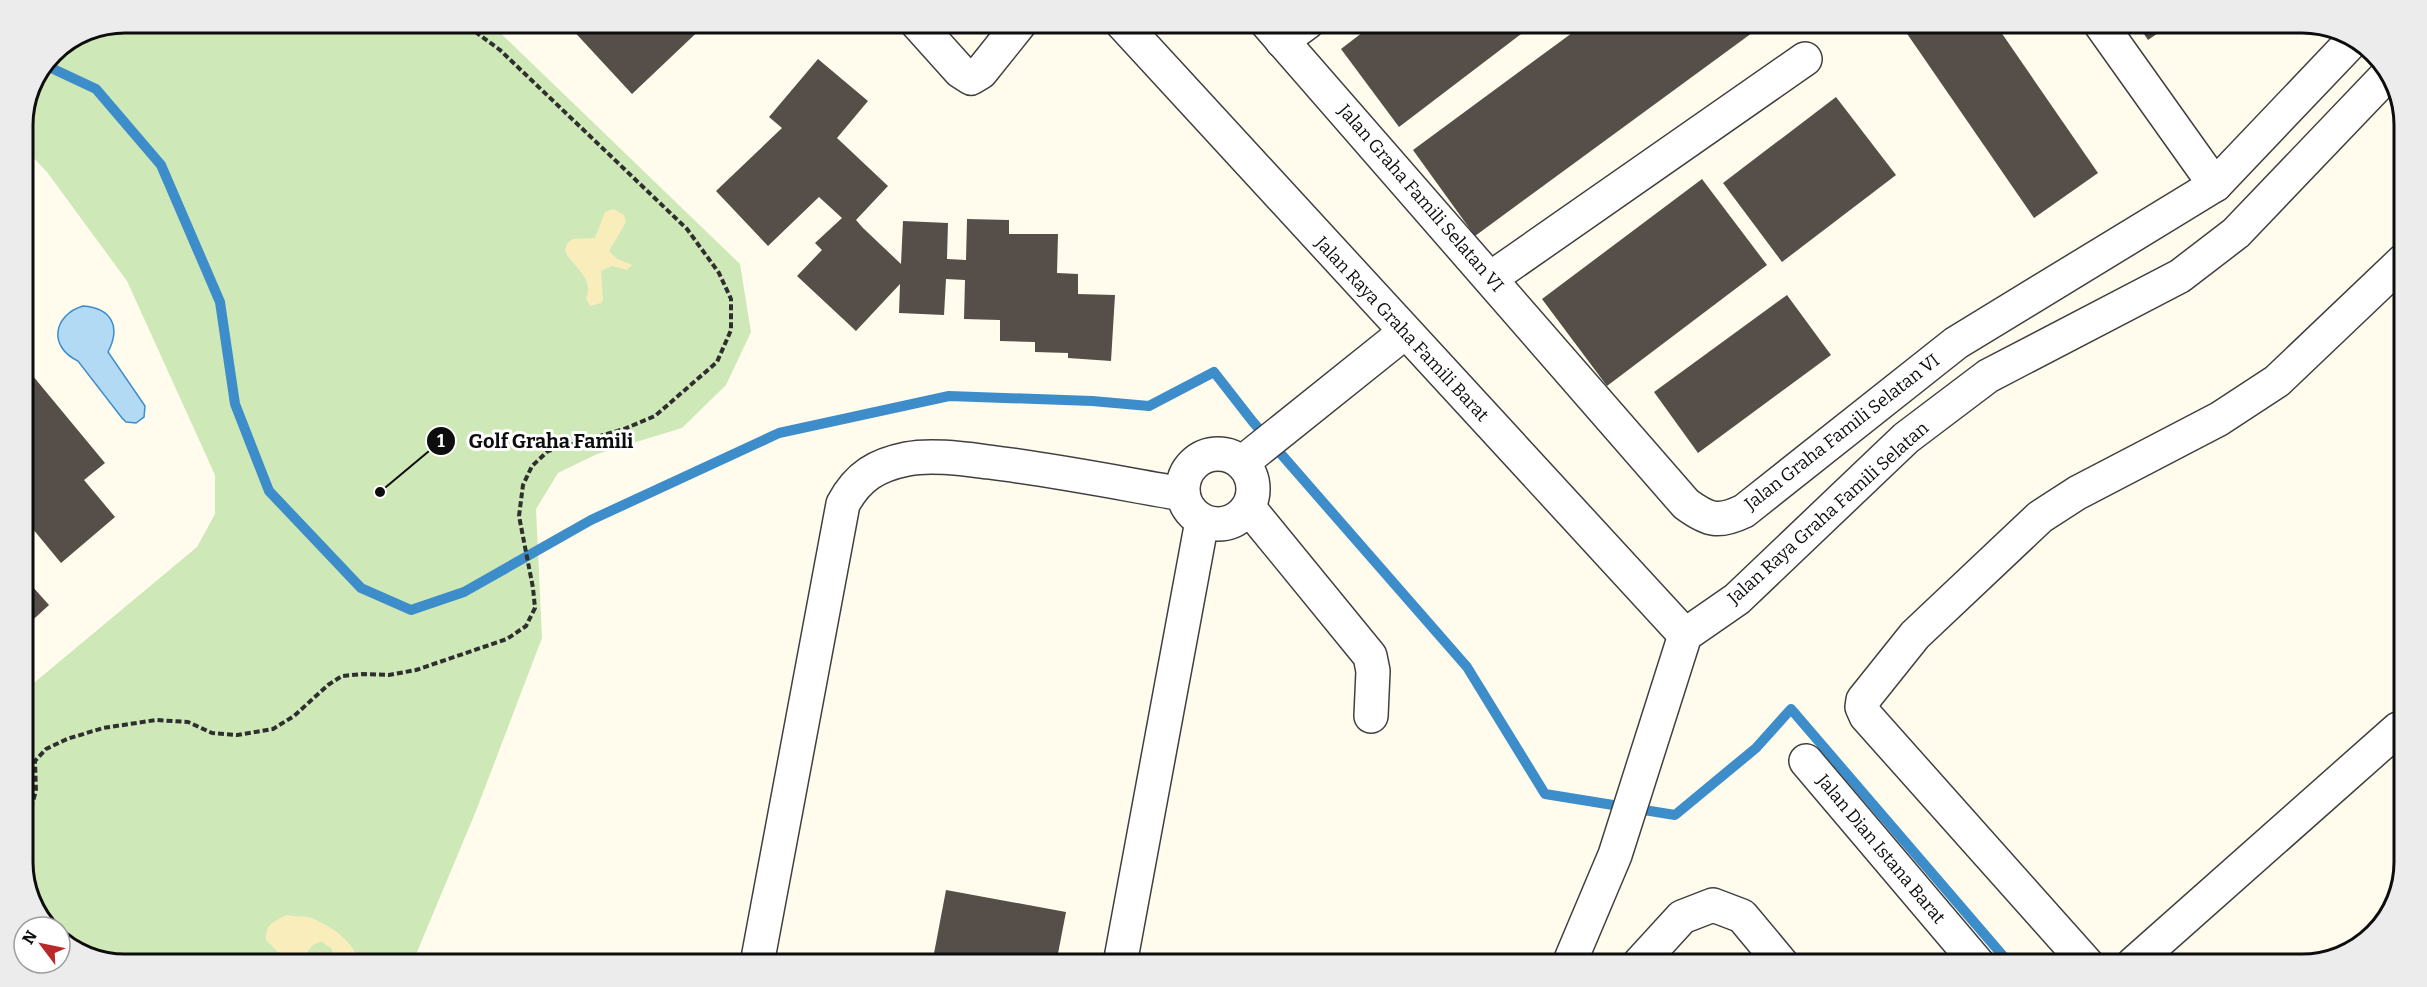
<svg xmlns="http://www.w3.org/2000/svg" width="2427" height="987" font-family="Bitter,serif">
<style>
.green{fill:#cfe8b8}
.sand{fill:#f9edbb}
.water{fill:#b3daf4;stroke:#3c8dca;stroke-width:1.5}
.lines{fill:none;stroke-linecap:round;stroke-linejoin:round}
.stream{stroke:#3c8dca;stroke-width:10}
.building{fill:#554e49}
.minor-casing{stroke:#404040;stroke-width:36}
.path{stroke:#2f2f2f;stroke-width:4;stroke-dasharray:6 3;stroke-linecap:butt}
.minor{stroke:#fff;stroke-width:33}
.labels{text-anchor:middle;stroke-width:6;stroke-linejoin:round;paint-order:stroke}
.street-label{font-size:18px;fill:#0d0d0d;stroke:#fff}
.rim{fill:none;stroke:#0d0d0d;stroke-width:3}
.leader{fill:none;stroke:#0d0d0d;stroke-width:2}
.callout-dot{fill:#0d0d0d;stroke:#fff;stroke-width:2}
.mark-label{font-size:18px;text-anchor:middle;font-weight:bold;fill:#fff}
.callout-label{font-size:20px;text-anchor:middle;font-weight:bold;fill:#0d0d0d;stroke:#fff;stroke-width:6;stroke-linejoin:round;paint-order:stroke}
</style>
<rect width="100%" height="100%" fill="#fffced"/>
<!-- green -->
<polygon class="green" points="125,22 490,23 740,264 751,332 726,385 682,428 597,454 558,473 536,509 542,638 476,811 412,964 125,964 86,957 60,937 60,927 47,927 43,924 23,869 23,692 197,547 215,514 215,475 127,281 47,172 23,147 23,119 53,52 86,30"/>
<!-- sand -->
<g class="sand">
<path d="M613,209L624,215L626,222L609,251L617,259L632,265L627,270L612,266L601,271L603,300L601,303L590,306L586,299C595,277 573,268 565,251L567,243L573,239L595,238L605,212Z"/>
<path d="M288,915C295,917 301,916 308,917C328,923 356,942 359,964H334L332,949L322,942C308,943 309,956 299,961L280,954L266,940C265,924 275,920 288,915Z"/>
</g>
<!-- water -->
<path class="water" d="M83,306C112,308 121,327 108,352L145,406L144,417L136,423L126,422L122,418L78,361C48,347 53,315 83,306Z"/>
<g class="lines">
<!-- stream -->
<polyline class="stream" points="47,66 96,89 161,165 220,302 235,404 269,491 361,588 411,610 464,592 591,520 779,433 949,396 1092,401 1149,406 1214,372 1253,422 1467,667 1545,794 1675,815 1756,748 1791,709 2010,964"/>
</g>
<!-- building -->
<g class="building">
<polygon points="573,22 708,22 632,94 569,26"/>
<polygon points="1376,22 1537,22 1399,127 1341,49"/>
<polygon points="1587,22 1767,22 1475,236 1413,150"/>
<polygon points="1899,22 1994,22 2098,173 2034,218"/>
<polygon points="2136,22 2174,22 2148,40"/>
<polygon points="818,59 868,101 837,138 888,186 856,220 863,228 901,264 903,221 948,223 947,259 966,260 967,219 1009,220 1009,234 1058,234 1057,273 1078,274 1078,294 1115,295 1111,361 1068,358 1068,353 1035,352 1035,342 1000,341 1000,320 964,319 965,280 946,279 944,315 899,313 900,284 856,331 797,276 822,250 815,243 842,218 819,197 768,246 716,191 782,128 769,117"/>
<polygon points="1836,97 1896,175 1782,262 1723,183"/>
<polygon points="1702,179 1767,265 1607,386 1542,299"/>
<polygon points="1787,295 1831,355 1698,453 1654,392"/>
<polygon points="23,364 105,463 84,480 115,517 61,563 23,517"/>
<polygon points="23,576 49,605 23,629"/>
<polygon points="946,890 1066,912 1056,964 932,964"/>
</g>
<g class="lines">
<!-- minor casing -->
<g class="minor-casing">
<g id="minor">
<polyline points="916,22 960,71 971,78 981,72 1021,22"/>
<polyline points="1121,22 1685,635"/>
<path d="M1266,22L1686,504C1709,521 1719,523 1744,511L1956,343L2215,185L2353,40"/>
<polyline points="2099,22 2215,185"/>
<polyline points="1282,41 1308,22"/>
<polyline points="1491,278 1805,59"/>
<circle cx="1218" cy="489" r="35"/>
<polyline points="1243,462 1404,333"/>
<polyline points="1249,508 1370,656 1373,671 1371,716"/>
<polyline points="1806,761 1978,964"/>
<path d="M757,964L843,504C858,476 877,465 907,459C931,454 965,459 989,462C1054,470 1119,483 1183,494"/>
<polyline points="1120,964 1202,521"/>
<polyline points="1569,964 1615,855 1685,635 1737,599 1906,438 1988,376 2180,276 2236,233 2389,73"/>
<polyline points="1639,964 1682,917 1713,905 1742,916 1782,964"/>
<polyline points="2087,964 1866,716 1862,707 1863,700 1915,635 2040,517 2077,493 2219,419 2277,381 2403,261"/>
<polyline points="2133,964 2398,729"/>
</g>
</g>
<!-- path -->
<polyline class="path" points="23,824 29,814 36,791 35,761 46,749 67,739 103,728 156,720 188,722 212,733 237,735 273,729 294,716 328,685 342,676 363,674 389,675 416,670 507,639 526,626 535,608 533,588 519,516 523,485 532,466 548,451 624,429 655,416 717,362 731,330 731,299 719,273 687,229 500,50 462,22"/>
<!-- minor -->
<use href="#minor" class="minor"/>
</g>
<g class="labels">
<!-- street labels -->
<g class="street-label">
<text transform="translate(1421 198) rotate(49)" y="6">Jalan Graha Famili Selatan VI</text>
<text transform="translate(1402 329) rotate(47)" y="6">Jalan Raya Graha Famili Barat</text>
<text transform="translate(1842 432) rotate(-38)" y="6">Jalan Graha Famili Selatan VI</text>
<text transform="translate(1828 513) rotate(-42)" y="6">Jalan Raya Graha Famili Selatan</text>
<text transform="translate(1881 849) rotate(50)" y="6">Jalan Dian Istana Barat</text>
</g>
</g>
<!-- crop -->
<path d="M0 0H2427V987H0ZM125 33H2302A92 92 0 0 1 2394 125V862A92 92 0 0 1 2302 954H125A92 92 0 0 1 33 862V125A92 92 0 0 1 125 33Z" fill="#ececec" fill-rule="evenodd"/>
<path class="rim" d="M125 33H2302A92 92 0 0 1 2394 125V862A92 92 0 0 1 2302 954H125A92 92 0 0 1 33 862V125A92 92 0 0 1 125 33Z"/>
<!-- callouts -->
<path class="leader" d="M380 492L441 441"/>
<g class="callout-dot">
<circle cx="380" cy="492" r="6"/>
<circle cx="441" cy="441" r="15"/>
</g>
<g class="mark-label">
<text x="441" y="447">1</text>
</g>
<g class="callout-label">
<text x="551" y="448">Golf Graha Famili</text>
</g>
<!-- north arrow -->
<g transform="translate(42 945) rotate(302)"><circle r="28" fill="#ffffff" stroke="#9e9e9e" stroke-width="1.5"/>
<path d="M0-4.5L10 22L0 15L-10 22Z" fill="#b9282b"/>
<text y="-9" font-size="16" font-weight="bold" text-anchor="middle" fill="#0d0d0d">N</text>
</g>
</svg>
